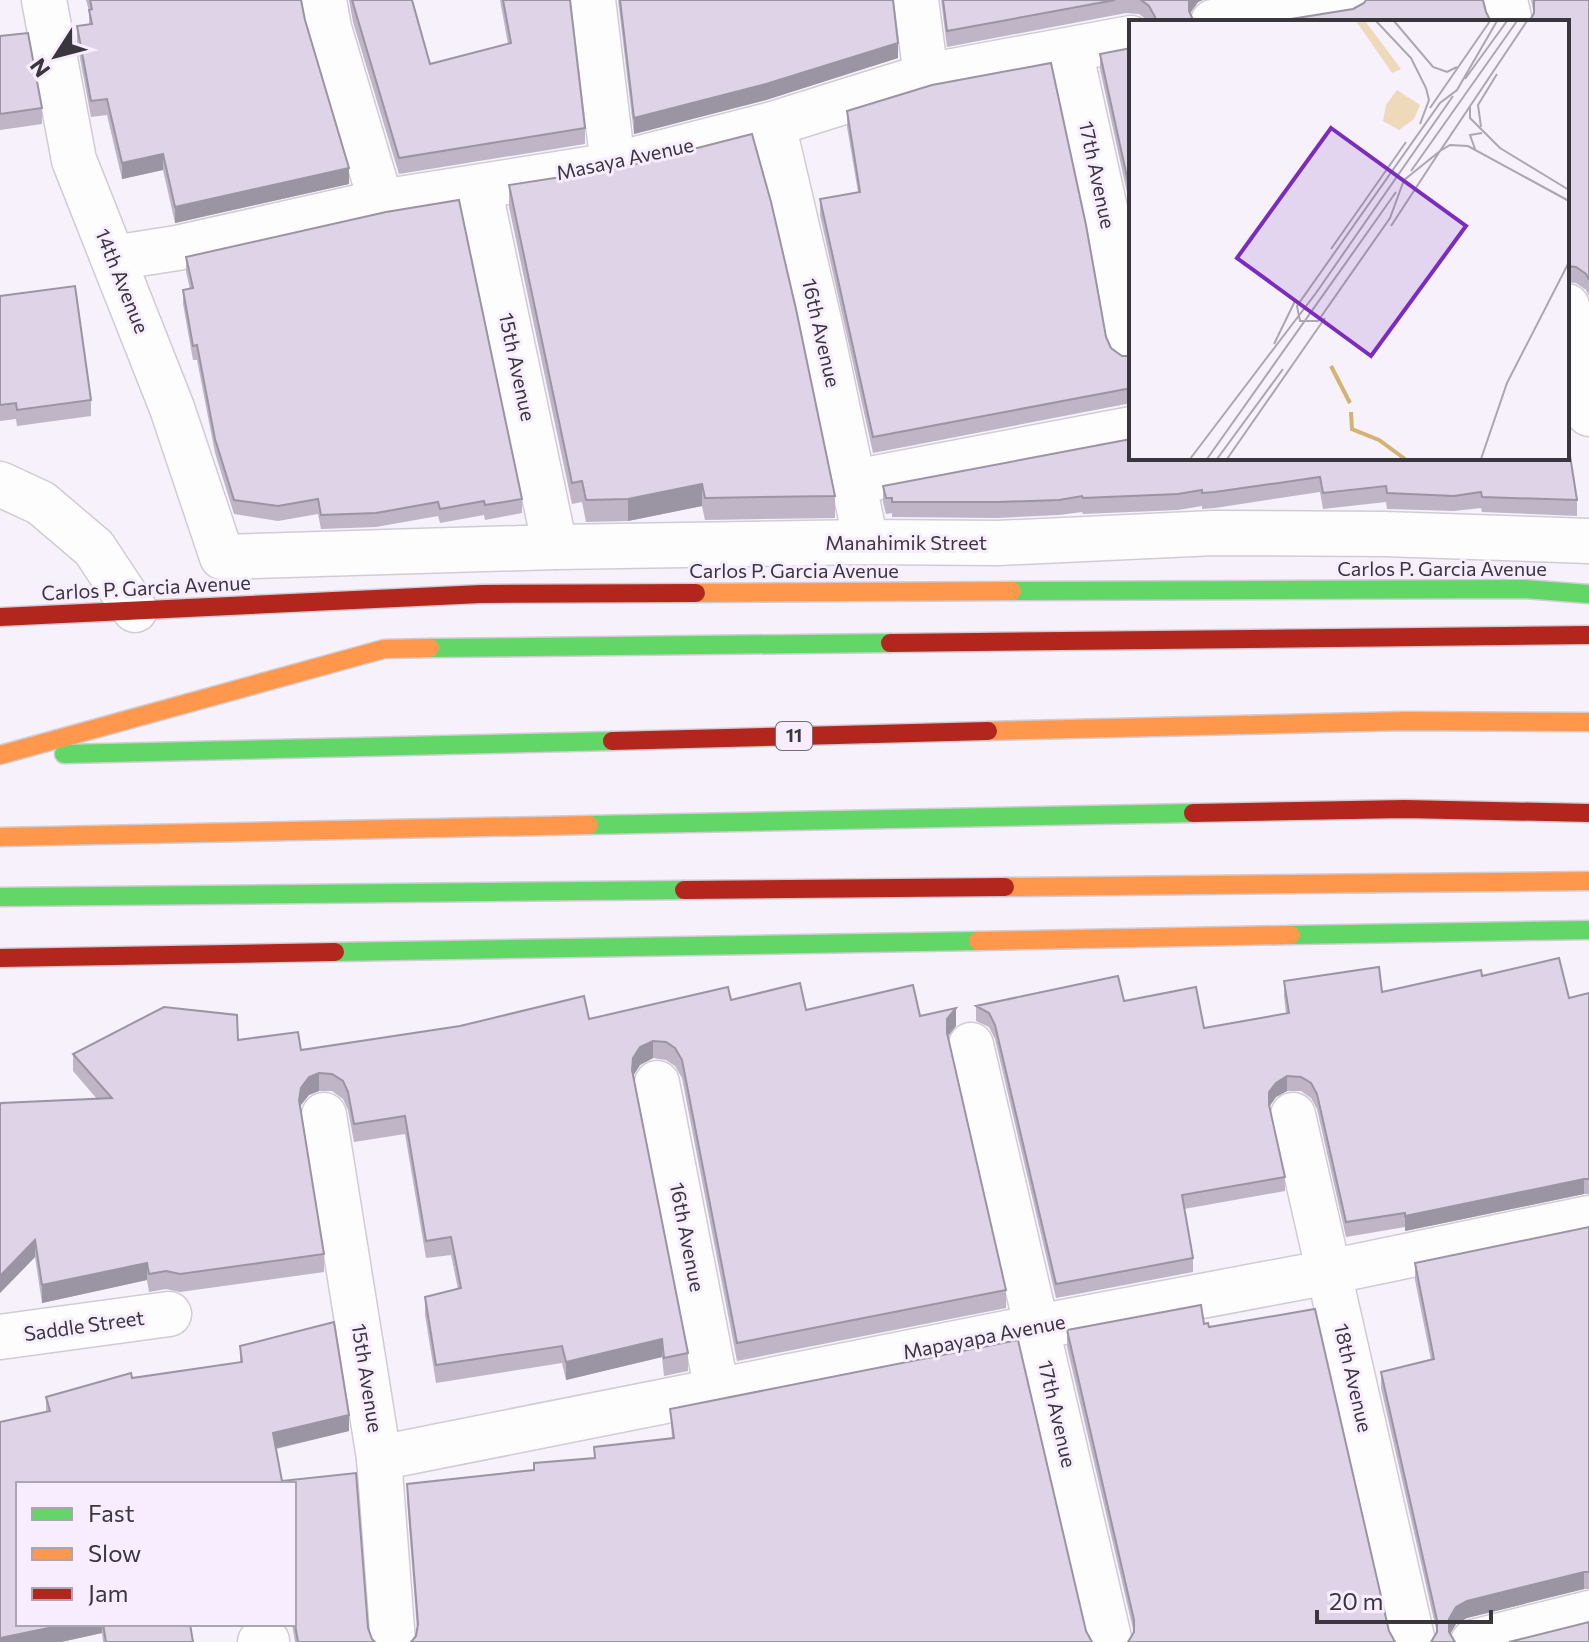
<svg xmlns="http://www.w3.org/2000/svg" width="1589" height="1642" font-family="Commissioner,sans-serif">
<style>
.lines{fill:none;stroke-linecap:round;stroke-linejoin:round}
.street-casing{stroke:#d1ccd4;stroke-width:47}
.fast-casing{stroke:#d1ccd4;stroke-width:21}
.slow-casing{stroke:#d1ccd4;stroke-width:21}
.jam-casing{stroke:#d1ccd4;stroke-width:21}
.street{stroke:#fefdfe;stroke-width:44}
.fast{stroke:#63d668;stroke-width:18}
.slow{stroke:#ff974d;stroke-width:18}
.jam{stroke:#b3261e;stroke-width:18}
.wall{fill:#bfb5c7}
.shaded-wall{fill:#9b94a2}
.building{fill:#ded3e7;stroke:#9b94a2;stroke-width:2}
.labels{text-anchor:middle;stroke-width:6;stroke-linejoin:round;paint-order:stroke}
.shield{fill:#f7edfe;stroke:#736d78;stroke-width:2}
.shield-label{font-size:18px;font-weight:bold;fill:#3a363e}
.street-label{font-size:20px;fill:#3a363e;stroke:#f7edfe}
.inset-river{fill:none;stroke:#d4b274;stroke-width:4}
.inset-road{fill:none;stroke:#aba6af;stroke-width:2}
.view{fill:#7b2cbf;fill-opacity:0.15;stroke:#7b2cbf;stroke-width:4}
.inset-edge{fill:none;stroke:#3a363e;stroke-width:4}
</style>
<rect width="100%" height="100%" fill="#f6f1fa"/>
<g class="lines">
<!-- street casing -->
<g class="street-casing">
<g id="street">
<polyline points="44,0 74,160 172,408 222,557 555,547 866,542 998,543 1214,533 1384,534 1589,541"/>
<polyline points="324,0 329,28 381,202"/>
<polyline points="593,0 613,165"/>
<polyline points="916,0 926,76"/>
<polyline points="1505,0 1510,22"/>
<polyline points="1213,22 1348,0"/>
<polyline points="1070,50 1111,236 1131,348"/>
<polyline points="773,124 820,325 866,542"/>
<polyline points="479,187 555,547"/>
<polyline points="113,258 177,248 381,202 613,165 773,124 926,76 1131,38"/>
<polyline points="1567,306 1589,414"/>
<polyline points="854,482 1131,429"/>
<polyline points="0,484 41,503 94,548 135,610"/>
<polyline points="971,1045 1110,1642"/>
<polyline points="657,1083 717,1391"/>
<polyline points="324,1115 379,1458 393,1642"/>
<polyline points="1293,1115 1413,1642"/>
<polyline points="0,1337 169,1314"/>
<polyline points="379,1458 1037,1327 1329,1272 1589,1218"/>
<polyline points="260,1642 267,1641"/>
<polyline points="1473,1642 1589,1613"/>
</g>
</g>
<!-- fast casing -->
<g class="fast-casing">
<g id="fast">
<polyline points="1012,591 1524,589 1589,594"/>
<polyline points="430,648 890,643"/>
<polyline points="64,754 612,741"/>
<polyline points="589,825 1193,813"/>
<polyline points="0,897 684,890"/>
<polyline points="1291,935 1589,930"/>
<polyline points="335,952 978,941"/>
</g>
</g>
<!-- slow casing -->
<g class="slow-casing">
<g id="slow">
<polyline points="696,593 1012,591"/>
<polyline points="988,731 1406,721 1589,722"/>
<polyline points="0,755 384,649 430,648"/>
<polyline points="0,837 589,825"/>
<polyline points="1005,887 1589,881"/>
<polyline points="978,941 1291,935"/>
</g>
</g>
<!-- jam casing -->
<g class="jam-casing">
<g id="jam">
<polyline points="0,617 481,594 696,593"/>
<polyline points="890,643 1589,635"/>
<polyline points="612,741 988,731"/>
<polyline points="1193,813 1405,809 1589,813"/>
<polyline points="684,890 1005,887"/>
<polyline points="0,958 335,952"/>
</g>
</g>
<!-- street -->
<use href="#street" class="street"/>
<!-- fast -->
<use href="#fast" class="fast"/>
<!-- slow -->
<use href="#slow" class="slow"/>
<!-- jam -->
<use href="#jam" class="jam"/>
</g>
<!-- wall -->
<g class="wall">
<polygon points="86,0 301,0 305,20 349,184 175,223 163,170 122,179 107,115 91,117 77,42 77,26 89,24 89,11"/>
<polygon points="349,0 412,0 430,64 508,44 500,0 570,0 585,128 585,144 399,174 353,22"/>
<polygon points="618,0 893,0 898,58 766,100 634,134"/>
<polygon points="941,0 1203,0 1198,2 1190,14 1194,22 1150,22 1139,14 1126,13 947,47"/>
<polygon points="1531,0 1589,0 1589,296 1586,290 1576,283 1567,282 1567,22 1534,14"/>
<polygon points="0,36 42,108 42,124 0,130"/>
<polygon points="1131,48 1131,211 1100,69 1100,54"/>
<polygon points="847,111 1106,337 1111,348 1122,356 1131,356 1131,405 1126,404 873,453 820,215 820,199 858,192 847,127"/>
<polygon points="509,185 835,496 835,518 705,520 702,506 628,521 586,522 582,502 572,504 509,207"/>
<polygon points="186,257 522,499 522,513 485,520 484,515 440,523 438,516 376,527 321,529 318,514 278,521 234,514 215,453 197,360 193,360 183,304 183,290 190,289 186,272"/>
<polygon points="0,296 91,400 91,416 17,426 16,419 0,421"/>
<polygon points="1131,439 1577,500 1577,516 1482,512 1481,508 1454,511 1387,509 1386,502 1323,509 1320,492 1215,508 1202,509 1202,506 1178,510 1083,514 1082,512 1059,515 998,518 892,517 892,513 886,514 883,502 883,486"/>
<polygon points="1482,976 1569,998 1589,993 1589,1194 1584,1194 1405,1231 1405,1227 1346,1237 1317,1109 1311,1098 1301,1091 1287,1091 1276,1097 1269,1107 1285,1177 1285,1191 1184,1209 1193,1258 1193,1272 1056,1298 995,1039 989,1027 976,1021 976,1006 1124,1001 1204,1028 1286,1013 1284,996 1284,981 1382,992"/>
<polygon points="731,1000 806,1010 920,1016 956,1026 948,1037 1006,1290 1006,1308 737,1361 682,1078 675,1066 666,1060 653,1058 640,1065 633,1075 688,1353 688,1371 664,1376 662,1357 566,1380 562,1363 436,1383 425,1315 425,1297 458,1289 451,1255 426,1258 405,1134 354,1142 348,1110 343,1099 332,1091 319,1091 309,1095 301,1105 301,1109 324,1254 324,1272 180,1292 166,1289 149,1292 147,1280 42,1303 35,1257 0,1293 0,1105 97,1099 73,1071 73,1054 238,1040 301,1050 589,1019"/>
<polygon points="1589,1227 1589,1589 1584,1589 1467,1618 1456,1624 1450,1634 1437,1633 1381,1388 1381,1372 1431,1360 1415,1280 1415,1263"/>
<polygon points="334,1322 349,1415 349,1431 276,1449 282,1481 356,1473 368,1628 372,1639 375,1642 295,1642 292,1624 294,1624 294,1484 18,1484 18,1624 190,1624 193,1642 103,1642 102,1633 61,1642 0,1642 0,1422 46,1412 46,1397 131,1373 132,1378 240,1362 240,1346"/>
<polygon points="1204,1324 1209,1327 1389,1631 1134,1633 1067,1347 1067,1330"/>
<polygon points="670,1409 1086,1631 416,1636 417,1629 407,1500 407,1484 534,1470 534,1463 594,1458 594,1447 672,1438"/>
</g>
<!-- shaded-wall -->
<g class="shaded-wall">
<polygon points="1189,0 1203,0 1198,2 1189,14 1189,22"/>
<polygon points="898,43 898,58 766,100 634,134 634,118"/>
<polygon points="163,154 163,170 122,179 122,163"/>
<polygon points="349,168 349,184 175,223 175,207"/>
<polygon points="702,484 702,506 628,521 628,499"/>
<polygon points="956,1008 956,1026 947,1037 947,1051 947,1019"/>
<polygon points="653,1041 653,1058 640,1065 633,1076 632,1088 633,1058 640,1047"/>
<polygon points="319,1073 319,1091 309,1095 301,1105 299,1118 299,1100 301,1088 309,1077"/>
<polygon points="1287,1076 1287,1091 1276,1097 1269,1107 1269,1120 1269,1092 1276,1083"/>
<polygon points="1584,1179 1584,1194 1405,1231 1405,1216"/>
<polygon points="35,1240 35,1257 0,1293 0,1276"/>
<polygon points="147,1263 147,1280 42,1303 42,1285"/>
<polygon points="662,1339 662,1357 566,1380 566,1362"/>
<polygon points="349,1415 349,1431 273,1449 273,1433"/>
<polygon points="1584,1572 1584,1589 1467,1618 1456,1624 1449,1636 1449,1619 1456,1607 1467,1601"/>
<polygon points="68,1624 102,1624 102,1633 61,1642 0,1642 0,1638"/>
</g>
<!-- building -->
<g class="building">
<polygon points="90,0 301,0 305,20 349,168 175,207 163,154 122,163 107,99 91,101 77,26 92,24 89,10 92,9"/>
<polygon points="352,0 412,0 430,64 511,43 503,0 570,0 585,128 399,158"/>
<polygon points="620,0 893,0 898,43 766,84 634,118"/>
<polygon points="943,0 1115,0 947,31"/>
<polygon points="1141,0 1189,0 1189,11 1194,22 1155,22 1155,17 1149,6"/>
<polygon points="1366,0 1483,0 1486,12 1491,22 1272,22 1353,9 1364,3"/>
<polygon points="1534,0 1589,0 1589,280 1586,274 1576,267 1567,266 1567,22 1529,22 1534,13"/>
<polygon points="28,33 42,108 0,114 0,36"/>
<polygon points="1131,48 1131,195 1100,54"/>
<polygon points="1051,63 1086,225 1106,337 1111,348 1122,356 1131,356 1131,389 1126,389 873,437 820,199 860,192 847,111 932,85"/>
<polygon points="752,134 771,202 796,309 835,496 705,498 702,484 628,499 586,500 582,481 572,483 509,185 619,168"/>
<polygon points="459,200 522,499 485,505 484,501 440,509 438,502 376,513 321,515 318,499 278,506 234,500 215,439 197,345 193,346 183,290 193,288 186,257 386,212"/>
<polygon points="75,286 91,400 17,410 16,403 0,405 0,296"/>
<polygon points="1131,439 1131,458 1567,458 1567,449 1569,449 1577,500 1482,497 1481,492 1454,496 1387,493 1386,486 1323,493 1320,477 1215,492 1202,493 1202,490 1178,494 1083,498 1082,496 1059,500 998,502 892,502 892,498 886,498 883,486"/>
<polygon points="1559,958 1569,998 1589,993 1589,1179 1584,1179 1405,1216 1405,1213 1346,1222 1317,1094 1311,1083 1301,1077 1287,1076 1276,1083 1269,1092 1269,1105 1285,1177 1182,1195 1193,1258 1056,1284 995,1025 989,1013 976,1006 1118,976 1124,1001 1196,987 1204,1028 1289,1013 1284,981 1379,967 1382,992 1481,970 1482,976"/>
<polygon points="800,983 806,1010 913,985 920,1016 956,1008 947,1019 947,1033 1006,1290 737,1343 682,1060 675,1048 666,1042 653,1041 640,1047 633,1058 632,1070 688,1353 664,1358 662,1339 566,1362 562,1346 436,1365 425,1297 461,1288 451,1237 426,1241 405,1116 354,1124 348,1092 343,1081 332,1074 319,1073 309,1077 301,1088 299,1100 324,1254 180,1274 166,1271 149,1274 147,1263 42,1285 35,1240 0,1276 0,1105 1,1103 112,1098 73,1054 164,1007 237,1015 238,1040 298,1032 301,1050 460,1026 584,996 589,1019 728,987 731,1000"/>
<polygon points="1589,1227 1589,1572 1584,1572 1467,1601 1456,1607 1449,1619 1449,1632 1455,1642 1431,1642 1437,1632 1437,1620 1381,1372 1434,1359 1415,1263"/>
<polygon points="1201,1305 1204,1324 1208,1323 1209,1327 1315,1309 1389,1631 1395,1642 1128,1642 1134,1632 1134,1620 1067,1330"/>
<polygon points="334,1322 349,1415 273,1433 282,1481 356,1473 368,1628 372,1639 375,1642 298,1642 294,1618 294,1484 18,1484 18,1624 68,1624 0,1638 0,1422 50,1411 46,1397 131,1373 132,1378 242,1362 240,1346"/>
<polygon points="1018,1340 1086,1631 1092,1642 411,1642 416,1636 418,1624 407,1484 534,1470 534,1463 595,1458 594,1447 674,1438 670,1409"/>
<polygon points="1589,1622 1589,1642 1509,1642"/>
<polygon points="103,1624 190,1624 193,1642 106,1642"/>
</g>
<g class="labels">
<!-- shield labels -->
<rect class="shield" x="776" y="722" width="36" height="28" rx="6"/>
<g class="shield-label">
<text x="794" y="742">11</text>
</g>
<!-- street labels -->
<g class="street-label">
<text transform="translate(625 159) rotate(-12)" y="7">Masaya Avenue</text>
<text transform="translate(1097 175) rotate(78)" y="7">17th Avenue</text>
<text transform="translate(122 281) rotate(68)" y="7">14th Avenue</text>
<text transform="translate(821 333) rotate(77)" y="7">16th Avenue</text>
<text transform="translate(517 367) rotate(78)" y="7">15th Avenue</text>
<text x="906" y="550">Manahimik Street</text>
<text x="1442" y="576">Carlos P. Garcia Avenue</text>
<text x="794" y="578">Carlos P. Garcia Avenue</text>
<text transform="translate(146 588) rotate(-3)" y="7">Carlos P. Garcia Avenue</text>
<text transform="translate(687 1237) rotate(79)" y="7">16th Avenue</text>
<text transform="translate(84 1326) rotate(-8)" y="7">Saddle Street</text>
<text transform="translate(984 1337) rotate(-11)" y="7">Mapayapa Avenue</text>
<text transform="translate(367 1378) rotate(81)" y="7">15th Avenue</text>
<text transform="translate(1353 1378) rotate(77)" y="7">18th Avenue</text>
<text transform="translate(1057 1414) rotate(77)" y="7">17th Avenue</text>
</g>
</g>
<!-- overview -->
<g transform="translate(1129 20)">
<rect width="440" height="440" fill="#f6f1fa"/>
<path d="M227,1H236L272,49L263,53ZM268,70L291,85L285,99L270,110L254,101L257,85Z" fill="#efd9bb"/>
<path class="inset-river" d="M202,346L221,383M222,392L223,409L250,420L276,439"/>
<path class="inset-road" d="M247,1L282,38L297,68L300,80L291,104M265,1L304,47L318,52L328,47M368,1L328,70L311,83L168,286L171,301H189L261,198L275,160L311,131L398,1M336,59L378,1M341,87V98L371,128L440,170M301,88L361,1M352,107L349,85L368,54M346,129L341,115L353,113M282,151L388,1M262,206L311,131L321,125L339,126L440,181M202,229L277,122M145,324L167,279M61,439L187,273L324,76M78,439L267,172M88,439L154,349M98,439L196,298M352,439L378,363L440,242"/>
<path class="view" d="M202,108L337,206L242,336L108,238Z"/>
<rect width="440" height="440" class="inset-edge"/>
</g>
<!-- legend -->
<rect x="16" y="1482" width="280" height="144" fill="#f7edfe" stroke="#aba4b1" stroke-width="2"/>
<rect x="32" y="1508" width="40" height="12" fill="#63d668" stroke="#aba4b1" stroke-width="2"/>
<text x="88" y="1522" font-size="24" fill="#3a363e">Fast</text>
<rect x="32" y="1548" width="40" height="12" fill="#ff974d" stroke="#aba4b1" stroke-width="2"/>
<text x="88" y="1562" font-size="24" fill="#3a363e">Slow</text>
<rect x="32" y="1588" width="40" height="12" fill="#b3261e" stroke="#aba4b1" stroke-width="2"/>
<text x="88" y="1602" font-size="24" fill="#3a363e">Jam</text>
<!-- north arrow -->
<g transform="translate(56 56) rotate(234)" stroke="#f7edfe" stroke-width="6" paint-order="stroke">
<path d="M0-6L14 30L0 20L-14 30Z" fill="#3a363e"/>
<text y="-12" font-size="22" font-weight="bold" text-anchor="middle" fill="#3a363e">N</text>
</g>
<!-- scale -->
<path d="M1317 1610v12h174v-12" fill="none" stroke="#3a363e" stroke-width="4"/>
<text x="1329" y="1610" font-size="24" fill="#3a363e" stroke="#f7edfe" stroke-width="6" paint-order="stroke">20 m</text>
</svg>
